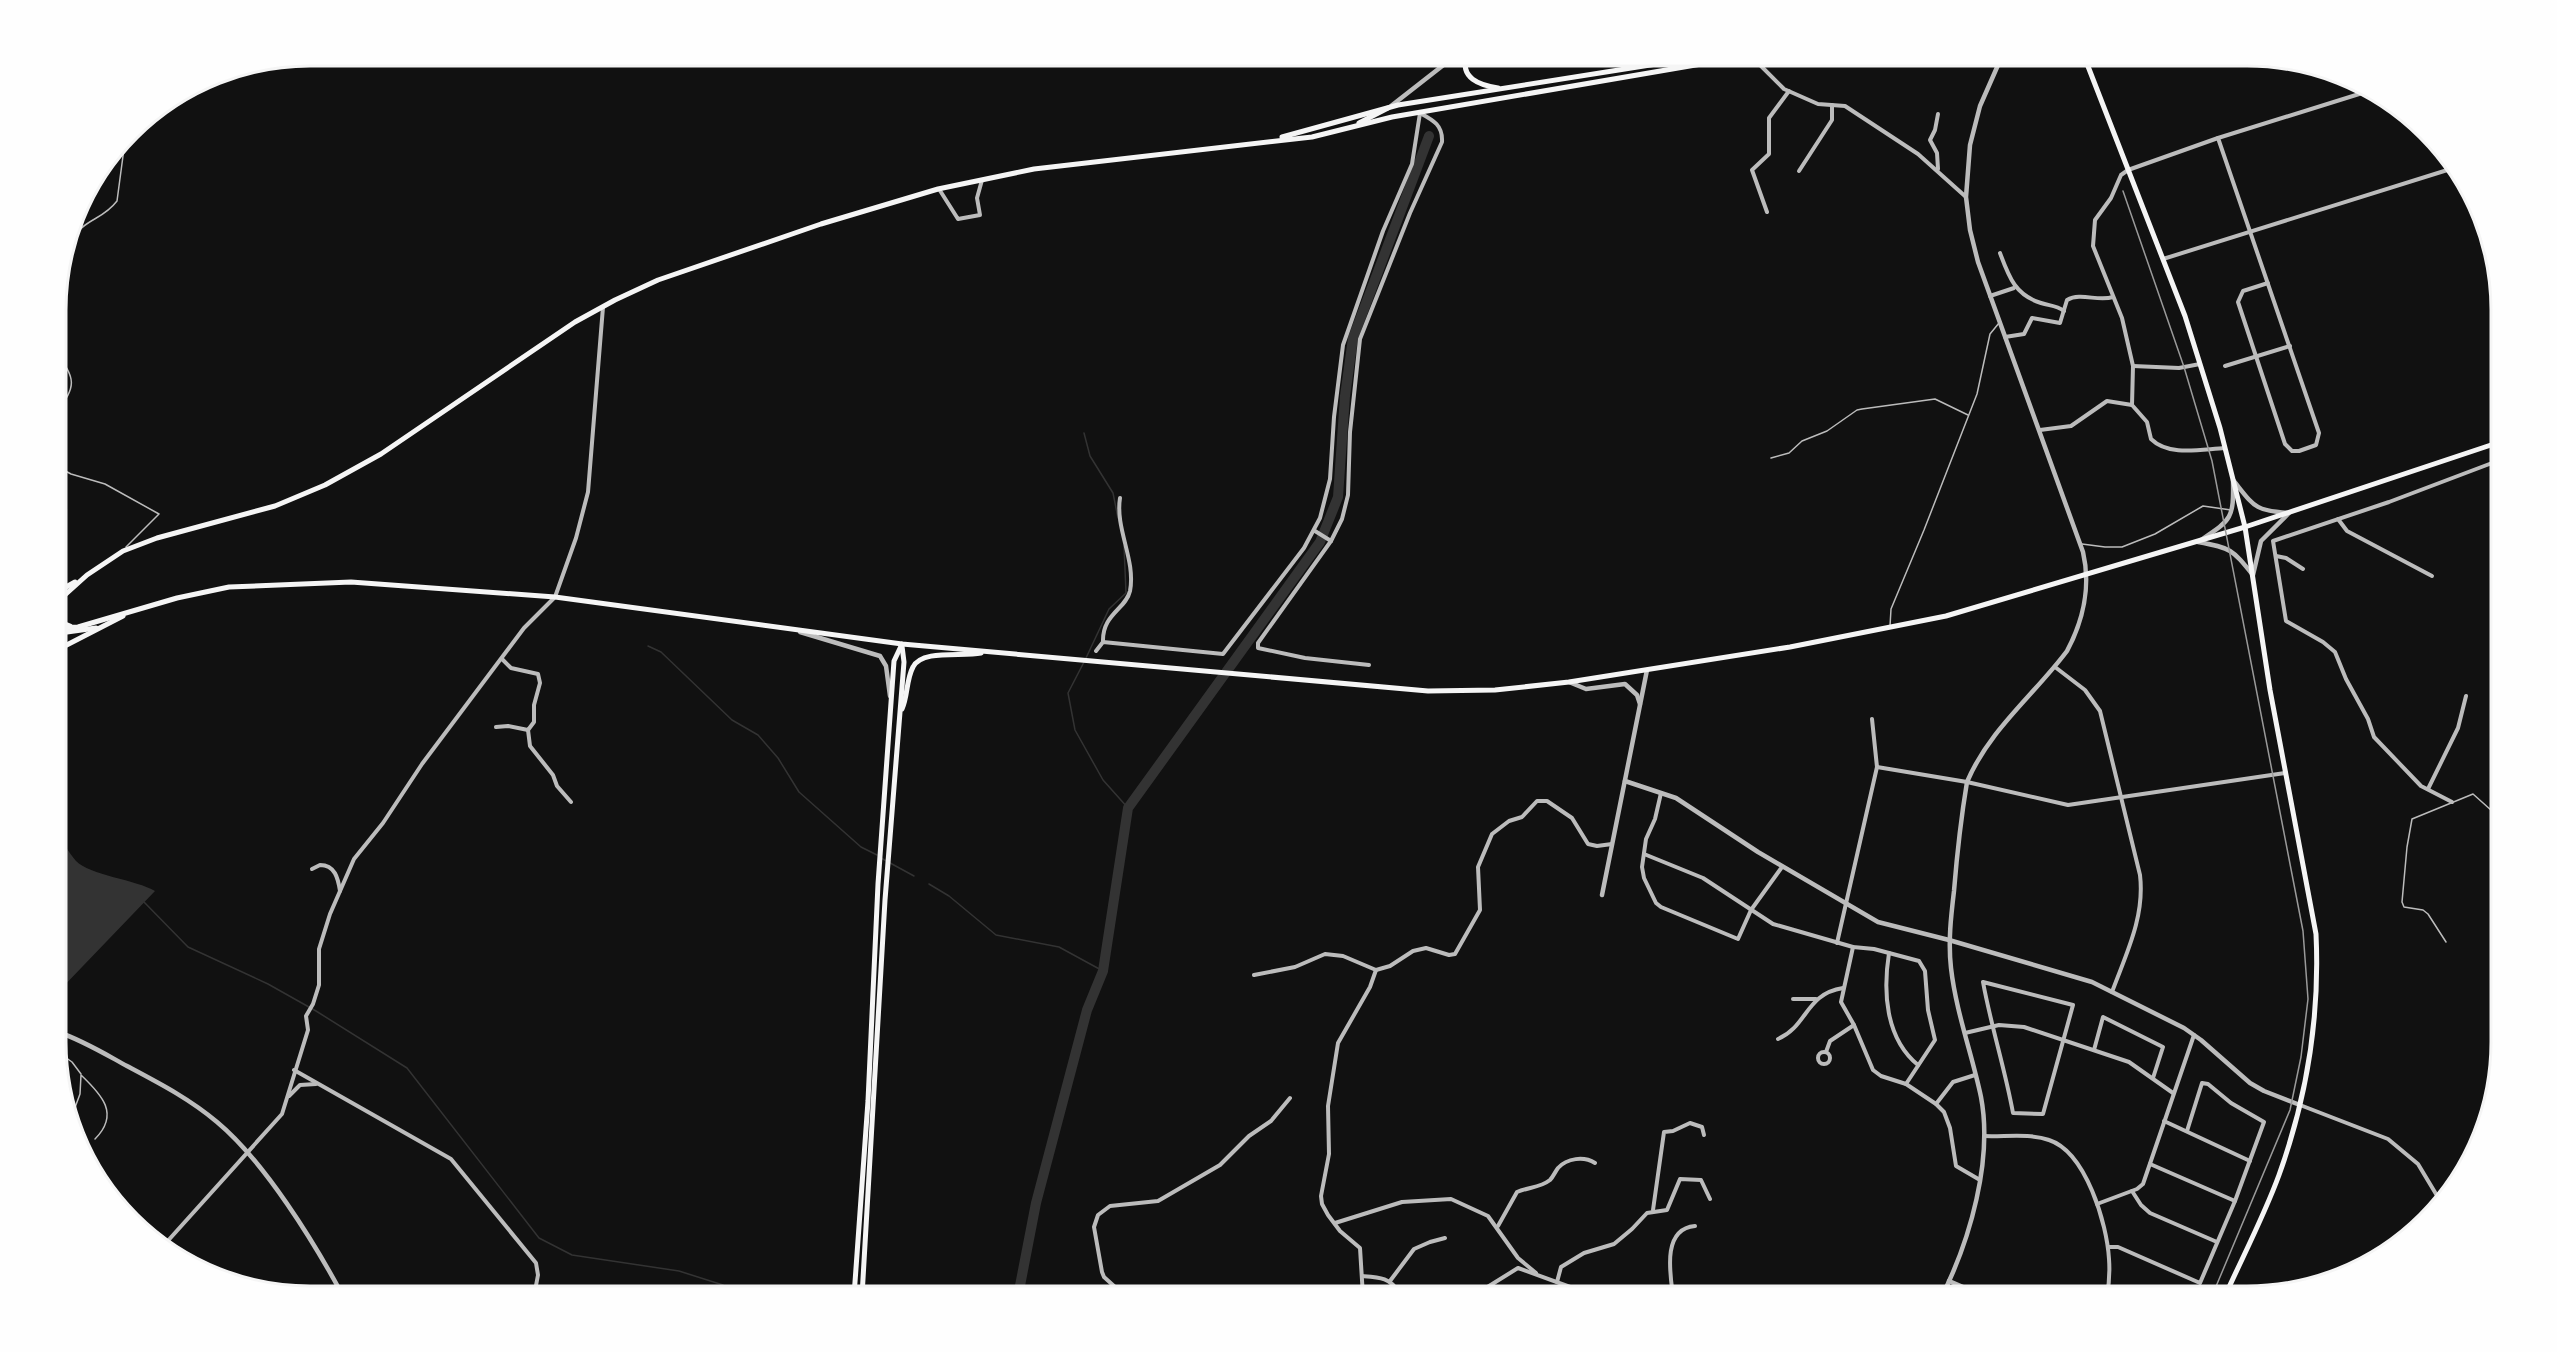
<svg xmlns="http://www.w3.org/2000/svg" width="2557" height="1352" font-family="Inter,sans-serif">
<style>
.water{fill:#333}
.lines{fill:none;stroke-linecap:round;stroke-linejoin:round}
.stream{stroke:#333;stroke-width:1.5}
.river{stroke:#333;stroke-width:10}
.service{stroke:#bcbcbc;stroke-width:1.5}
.minor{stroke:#bcbcbc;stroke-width:4}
.tertiary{stroke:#bcbcbc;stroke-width:4.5}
.secondary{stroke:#f5f5f5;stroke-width:5}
.tram{stroke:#9a9a9a;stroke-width:1.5}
.rim{fill:none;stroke:#f5f5f5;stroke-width:3}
</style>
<rect width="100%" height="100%" fill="#111"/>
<!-- water -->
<path class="water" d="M57,833C63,842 69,853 76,861C89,875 137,880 155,891L58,992Z"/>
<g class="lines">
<!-- stream -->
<g class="stream">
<polyline points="1084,433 1090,456 1113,493 1118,518"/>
<polyline points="648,646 661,652 732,720 758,735 778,758 799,792 861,847 877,855"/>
<polyline points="1086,658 1109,609 1126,593 1124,546"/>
<polyline points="1084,662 1068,693 1075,730 1103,780 1128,808"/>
<polyline points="881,858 914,876"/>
<polyline points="929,884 949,896 996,935 1059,947 1103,971"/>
<polyline points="144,902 188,947 268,984 316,1011 407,1068 539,1238 572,1255 679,1271 723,1285 739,1296"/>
</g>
<!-- river -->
<polyline class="river" points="1018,1296 1036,1203 1087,1010 1103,971 1128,808 1320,542 1338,497 1345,396 1353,338 1429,136"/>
<!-- service -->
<g class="service">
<path d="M69,245C83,217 101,222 117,201L125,141"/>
<path d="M56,352C76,380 77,385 56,413"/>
<polyline points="1771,458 1789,453 1802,441 1827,431 1857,410 1862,409 1935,399 1968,415"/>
<polyline points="56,466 71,474 105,484 159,514 126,547"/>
<polyline points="2082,544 2105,547 2122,547 2155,534 2203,506 2231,510"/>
<polyline points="1890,626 1891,609 1924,530 1977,394 1990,334 1999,323"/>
<polyline points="2446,942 2428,914 2423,910 2404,907 2402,902 2407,847 2412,819 2473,794 2501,819"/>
<polyline points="58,1052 72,1062 81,1074"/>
<path d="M70,1121L80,1094L81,1075C102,1095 120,1114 95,1139"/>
</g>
<!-- minor -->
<g class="minor">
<polyline points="1755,56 1757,62 1784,89 1818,104 1845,106 1918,154 1966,197"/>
<polyline points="2218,138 2319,433 2316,445 2299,451 2292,451 2285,444 2238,302 2243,291 2268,283"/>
<polyline points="1938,169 1937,153 1930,140 1935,130 1938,114"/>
<polyline points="1799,171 1832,120 1832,105"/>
<polyline points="939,189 958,219 980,215 977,198 982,180"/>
<polyline points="1767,212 1752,170 1769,154 1769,118 1789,91"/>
<path d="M2000,253C2009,277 2015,295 2041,303C2050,306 2056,305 2064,311"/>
<polyline points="2163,259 2457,167"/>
<polyline points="1990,296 2014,288"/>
<path d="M2005,337L2024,334L2032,318L2060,323L2067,300C2081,292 2098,302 2113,297"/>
<polyline points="2133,366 2179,368 2200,364"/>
<polyline points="2225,366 2290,346"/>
<polyline points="2040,430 2071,426 2107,401 2132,405"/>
<path d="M2225,448C2202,449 2169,457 2151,439L2147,422L2132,405L2133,366L2122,318L2093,246L2095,220L2111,198L2121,175L2128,170L2218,138L2372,90"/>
<polyline points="2338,519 2347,531 2432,576"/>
<polyline points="1331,541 1258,643 1258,648 1305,658 1369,665"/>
<polyline points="2276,556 2286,558 2303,569"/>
<path d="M1103,642C1102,614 1126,609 1130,591C1136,560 1115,529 1120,498"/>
<path d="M1096,651L1103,642L1223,654L1304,548L1320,518L1330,479L1334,417L1343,345L1383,231L1412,164L1420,113C1433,120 1443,125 1442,142L1410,213L1360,339L1350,432L1348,495L1342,519L1331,541L1315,531"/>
<path d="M2055,667L2085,690L2100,711L2140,875C2145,917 2126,954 2112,992"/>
<polyline points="496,727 508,726 528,730 534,722 534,705 540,683 538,674 511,668 502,659"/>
<polyline points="528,730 530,746 553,775 557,786 571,802"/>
<polyline points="1877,767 1967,782 2068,805 2285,773"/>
<polyline points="2428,789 2458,728 2466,696"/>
<polyline points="1661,793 1655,819 1646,839 1642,867 1644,878 1656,903 1661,907 1738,939 1751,910 1782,867"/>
<polyline points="2452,802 2421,786 2374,737 2368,719 2346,679 2335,652 2323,642 2286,621 2273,541 2389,502 2500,460"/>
<polyline points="1644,854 1703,878 1773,924 1853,947 1874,949 1919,961 1925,971 1928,1010 1935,1040 1906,1084"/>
<path d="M312,869L320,865C335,865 338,878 340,891"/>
<polyline points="1837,943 1877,767 1872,719"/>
<polyline points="1853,947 1841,1002 1854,1025 1873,1070 1881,1076 1906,1084 1936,1104 1944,1112 1950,1128 1956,1166 1980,1180"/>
<path d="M1889,953C1883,991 1885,1038 1918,1065"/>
<polyline points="1254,975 1295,967 1325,954 1343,956 1376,970 1390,966 1413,951 1426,948 1449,955 1455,954 1480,910 1478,867 1492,834 1509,821 1522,817 1537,801 1547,801 1572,818 1588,844 1597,846 1612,844"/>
<path d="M1983,982L2073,1005L2043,1114L2013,1113C2005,1069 1991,1026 1983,982Z"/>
<polyline points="1793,999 1816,999"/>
<polyline points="1965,1033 1999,1025 2024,1027 2129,1062 2173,1093"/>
<path d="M1778,1039C1808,1026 1805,994 1843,988"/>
<polyline points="2094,1050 2103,1017 2163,1047 2153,1078"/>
<circle cx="1824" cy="1058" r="6"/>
<polyline points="1826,1052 1830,1041 1854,1025"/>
<polyline points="294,1070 451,1159 536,1263 538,1275 534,1296"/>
<polyline points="289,1096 300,1085 316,1084"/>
<polyline points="1936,1104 1953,1082 1975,1075"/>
<polyline points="2300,1105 2388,1139 2418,1164 2442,1204"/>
<polyline points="2164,1121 2250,1161"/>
<path d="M1984,1136C2004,1137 2030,1133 2049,1140C2086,1152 2107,1224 2109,1259C2110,1272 2109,1284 2107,1296"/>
<polyline points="2150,1164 2235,1201"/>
<polyline points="2132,1191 2141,1205 2150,1213 2217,1242"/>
<polyline points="2097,1204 2137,1189 2143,1184 2194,1035"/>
<polyline points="1653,1210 1664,1132 1673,1131 1690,1123 1702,1127 1704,1135"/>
<polyline points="1335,1223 1402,1202 1451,1199 1488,1216 1518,1258 1536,1273"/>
<path d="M1498,1226L1517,1192C1528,1187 1540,1188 1550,1180C1553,1177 1555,1172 1558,1168C1567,1158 1584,1156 1595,1163"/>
<polyline points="165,1244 282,1114 308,1030 306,1016 313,1004 319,985 319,949 330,914 354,859 383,823 422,764 524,628 555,597 576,538 588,492 603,307"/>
<polyline points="2108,1247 2118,1247 2200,1283 2235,1201 2264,1122 2231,1103 2208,1084 2202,1083 2187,1131"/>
<path d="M1362,1276C1378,1277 1391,1277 1400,1294"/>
<polyline points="1390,1281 1414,1249 1430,1242 1445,1238"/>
<polyline points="1557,1282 1561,1267 1584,1253 1614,1244 1632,1229 1647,1213 1667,1210 1680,1179 1701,1180 1710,1199"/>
<polyline points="1125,1296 1104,1277 1102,1272 1094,1227 1098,1215 1110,1206 1158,1201 1220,1165 1249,1136 1271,1121 1290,1098"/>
<polyline points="1363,1296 1360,1248 1340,1231 1328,1215 1322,1204 1321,1196 1329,1154 1328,1106 1338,1043 1370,987 1376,970"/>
<path d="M1398,1296C1411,1284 1431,1292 1446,1296"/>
<polyline points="1463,1296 1481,1291 1518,1268 1595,1296"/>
<path d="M1673,1296C1670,1273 1662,1229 1695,1226"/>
</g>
<!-- tertiary -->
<g class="tertiary">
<polyline points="1391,106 1455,56"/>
<path d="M2233,480C2254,506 2254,511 2289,513L2261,541L2253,575C2232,549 2231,548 2198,542C2231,520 2234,520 2233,480Z"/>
<polyline points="800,632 880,656 886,666 890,696"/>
<polyline points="1569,682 1586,689 1625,684 1637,695 1640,704"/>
<polyline points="1625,781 1676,798 1758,852 1878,922 1949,940 2092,982 2184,1028 2201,1040 2250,1083 2264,1091 2300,1105"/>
<polyline points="1602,895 1647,670"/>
<path d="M58,1032C82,1040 105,1054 127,1066C159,1083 190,1099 217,1122C264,1161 314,1242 343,1296"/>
<polyline points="1949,1281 1984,1296"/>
<path d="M1942,1296C1970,1240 1993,1160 1981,1097C1972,1054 1956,1012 1951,968C1948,942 1951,916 1954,891C1957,854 1961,818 1967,782C1989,730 2034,695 2067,651C2083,621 2091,586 2083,552L1978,262L1970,230L1966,197L1970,145L1980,106L2002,56"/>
</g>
<!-- secondary -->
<g class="secondary">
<path d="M1467,56C1459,78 1480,85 1498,88"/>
<path d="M2084,56L2185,316L2220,428L2245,527L2270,690L2316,934C2320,1017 2307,1097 2279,1175C2264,1216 2243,1256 2225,1296"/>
<polyline points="1359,123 1388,108"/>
<polyline points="1282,137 1398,105 1707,56"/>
<polyline points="57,592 75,582"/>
<polyline points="57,602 87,575 123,551 157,538 275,506 325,485 381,454 575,322 615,300 658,280 821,224 938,189 1034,169 1312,137 1392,117 1748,56"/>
<polyline points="57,614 60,622 70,626"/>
<polyline points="57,628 78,627 177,598 229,587 351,582 555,597 902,644 1428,691 1495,690 1569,682 1790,647 1946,616 2245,527 2500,442"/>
<polyline points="67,632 96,628"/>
<polyline points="57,650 123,616"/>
<path d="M902,709C908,696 906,680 913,667C922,649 962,657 981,653"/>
<polyline points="854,1296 868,1101 878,884 894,661 902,644"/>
<polyline points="862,1296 885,900 904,662 902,646"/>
</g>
<!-- tram -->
<polyline class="tram" points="2123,191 2184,367 2212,461 2303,931 2308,999 2301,1057 2290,1110 2212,1296"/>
</g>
<!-- crop -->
<path d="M0 0H2557V1352H0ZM310 66H2247A244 244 0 0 1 2491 310V1042A244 244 0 0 1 2247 1286H310A244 244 0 0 1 66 1042V310A244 244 0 0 1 310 66Z" fill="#fefefe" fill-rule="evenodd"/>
<path class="rim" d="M310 66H2247A244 244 0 0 1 2491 310V1042A244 244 0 0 1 2247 1286H310A244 244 0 0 1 66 1042V310A244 244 0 0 1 310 66Z"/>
</svg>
